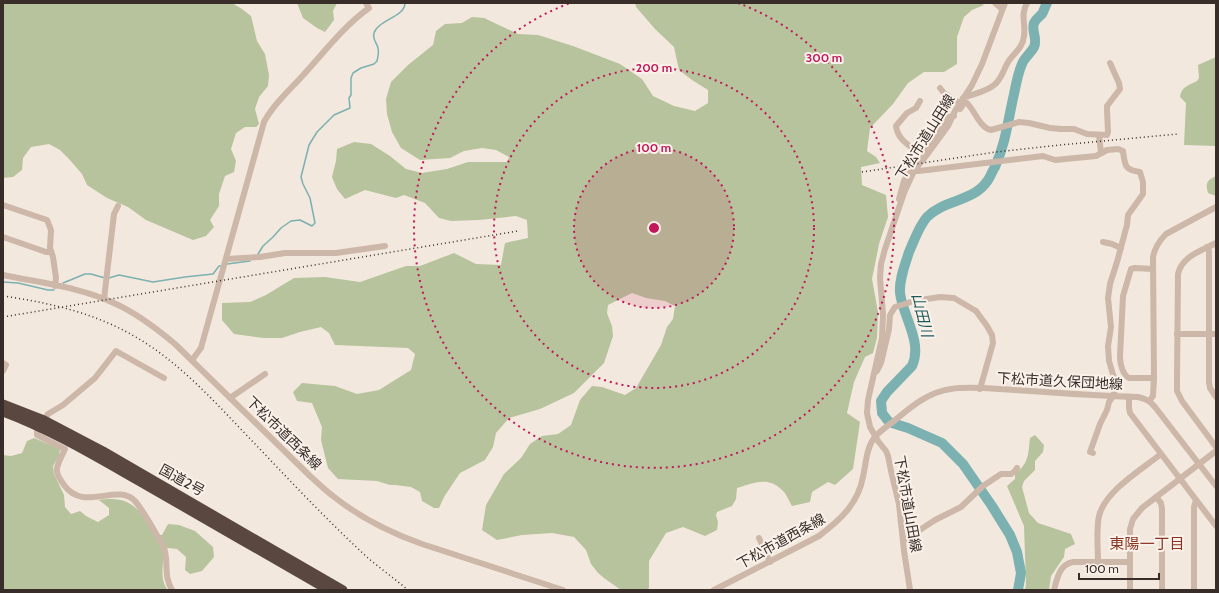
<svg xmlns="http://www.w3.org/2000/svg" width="1219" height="593" font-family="Cabin,'Noto Sans JP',sans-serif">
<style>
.green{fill:#b7c39c}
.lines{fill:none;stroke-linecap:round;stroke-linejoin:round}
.stream{stroke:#7bb1b1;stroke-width:1.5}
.river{stroke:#7bb1b1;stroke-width:10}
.minor{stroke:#ccb7a8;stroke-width:6}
.highway{stroke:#594740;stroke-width:9}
.rail{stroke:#382d29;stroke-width:1.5;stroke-dasharray:1 3;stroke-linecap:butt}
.ring{fill:none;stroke:#c2185b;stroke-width:2;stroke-dasharray:2 4}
.labels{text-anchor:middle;stroke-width:4;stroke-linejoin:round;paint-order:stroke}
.street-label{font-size:14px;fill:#382d29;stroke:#faf2ea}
.water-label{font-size:15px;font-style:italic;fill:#1d5a5b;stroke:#faf2ea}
.neighbourhood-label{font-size:15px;fill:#893420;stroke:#faf2ea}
.centre{fill:#c2185b;stroke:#faf2ea;stroke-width:2}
.ring-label{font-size:12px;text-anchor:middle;font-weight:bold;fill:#c2185b;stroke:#faf2ea;stroke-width:4;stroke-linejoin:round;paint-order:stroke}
</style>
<rect width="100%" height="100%" fill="#f3e8dd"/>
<!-- green -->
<g class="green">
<polygon points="3,3 232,3 242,9 251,16 257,41 265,54 269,75 268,86 259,97 255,109 259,124 256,127 245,127 236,133 231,149 236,161 234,172 225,176 219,194 219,206 210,220 214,227 206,236 193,240 146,220 128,207 107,198 87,185 82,174 69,159 60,150 49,144 31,147 23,158 22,170 13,177 3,178"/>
<polygon points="297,3 337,3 333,11 334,20 325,32 317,28 303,18"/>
<path d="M635,3H981L984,5L972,10L964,17L957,37V64L944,72H924L908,83L893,104L870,128L867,151L876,157L880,163L861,167L862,185L886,195L888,217L879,244L872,279L878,312L877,338L873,353L865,357L854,382L847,413L860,422L853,469L835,485L828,482L812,492L810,502L792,506C789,501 786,493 782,490C768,476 754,483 737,488L736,499L732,506L717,512L716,515L718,522L717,530L705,536L683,527L666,533L649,561V588L646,590H621L604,578L598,573L591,564L586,550L574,537L552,533L522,535L497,540L482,530L486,505L504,474L521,458L530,444L542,436L558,434L571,425L580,400L592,386L602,387L625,395L636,388L661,345L667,327L673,319L675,306L665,301L646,298L632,293L608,305L607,313L612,326L613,336L604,363L574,393L540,409L509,418L496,433L493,447L485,460L460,473L444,497L439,508H434L422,501L420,492L411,487L395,485H390L377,481L338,479L328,468L321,440L322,427L312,403L297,401L293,392L302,383L335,386L357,394L379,390L411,370L415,354L408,348L335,345L329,333L321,327L300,332L282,338H264L234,334L222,320V303L250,302L266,295L294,278L325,277L360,282L406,266H420L454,253L476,264L501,265L505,243L528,238L527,220L516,216L479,220L451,221L439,218L425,203L404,195L396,198L365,190L345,199L337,189L332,177L336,161L337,149L354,142L371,144L390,156L406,169L422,173L447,169L468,162H507L509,157L496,150L482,148L464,151L450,158L420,160L401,148L392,132L387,114L386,99L391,82L408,65L433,45L436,31L445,24L462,23L472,17L484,18L518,34L538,35L573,46L620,64L642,79L653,96L674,106L695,111L708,103V90L692,80L679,70L674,47L655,29L636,7Z"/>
<path d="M1216,57V146L1184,145L1186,103L1180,97C1181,87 1189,85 1197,81L1199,78L1198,65Z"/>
<path d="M1216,176V196L1208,193C1205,183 1207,180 1216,176Z"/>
<path d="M1035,435L1044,445L1043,452L1035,461V470L1024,481L1022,487L1029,513L1038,523L1071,534L1075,544L1065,549L1064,557L1051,576L1049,590H1025L1026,584L1024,526L1007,486L1015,479V474C1029,463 1028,455 1030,438Z"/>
<path d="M34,438L60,449L59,456L53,466L54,474L64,495L65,507L71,514L80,511L86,516L98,522L109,515V508L99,500C131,495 140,509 154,535H162L168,524L179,525L195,531L213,547L214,557L202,571L190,574L185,570L186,557L177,549L168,548L163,552C164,566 159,579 168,590H3V455L11,456L22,453L27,441Z"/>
</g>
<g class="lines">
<!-- stream -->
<g class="stream">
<path d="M258,254L263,246L273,237L281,228L291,221L300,220L312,226L315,223L310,198L303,184L301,177L309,145L317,132L334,115L350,108L349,98L351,95V78L353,73L361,68L374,64L377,61C378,57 379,52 378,48C377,43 372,39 374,33C378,20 405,17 405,3"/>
<polyline points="227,264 250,261"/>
<polyline points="109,278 119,275 153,282 185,277 213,274 219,266 221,266"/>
<polyline points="3,282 18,283 48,290 54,290"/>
<polyline points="63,283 85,274 91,274 105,278"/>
</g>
<!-- river -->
<path class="river" d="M1018,590L1021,573L1017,552L1010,535L992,506L963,464L942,443L908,428L889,422L882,413L881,401L887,392L912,366C923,342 903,317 900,293C899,279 905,265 909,252C914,241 919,226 927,217C945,199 974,202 988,180C991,176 992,171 995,167C1006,142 1008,120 1014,94C1016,84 1018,73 1022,64C1024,58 1031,53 1034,47C1038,39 1031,31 1034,23C1036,19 1039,17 1042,14C1044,11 1045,6 1047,3"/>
<!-- minor -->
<g class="minor">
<polyline points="995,3 1002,9"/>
<polyline points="940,88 944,93 959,103"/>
<path d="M963,98C973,94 986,92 994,85C1001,80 1003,71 1007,64C1012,54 1023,49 1024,36C1026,23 1020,16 1027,3"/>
<path d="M920,101L916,108L907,113L896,126C898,141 910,145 921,155"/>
<path d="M960,109L964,103H967C975,111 980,128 991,130L1019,122L1029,123L1050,128L1061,129H1074L1087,134L1107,135L1108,132L1107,110V106L1120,89L1119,83L1110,63"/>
<polyline points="1099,135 1101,153"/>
<path d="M914,171H919L1043,156L1055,160L1096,156L1107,150L1118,149L1123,151C1125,165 1124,170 1140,172L1143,182V194L1128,215L1127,225L1117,262L1110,284L1108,298L1111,327L1108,346L1109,361L1115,381V390L1113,396L1109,402L1107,410L1100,424L1090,452L1093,453"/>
<polyline points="899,199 904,181 909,172 946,119 948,117 954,116"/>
<polyline points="3,205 47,220 51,230 50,248 53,257 56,278 55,286"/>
<polyline points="3,237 46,252 51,252"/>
<polyline points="1103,242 1112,244 1121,248"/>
<path d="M1216,243C1201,251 1182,256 1178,274L1177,380V391L1182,401L1216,447"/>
<polyline points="1207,247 1209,251 1209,382 1210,388 1216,397"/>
<polyline points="226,259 260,257 285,253 336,253 385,246"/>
<path d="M1153,269L1135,268L1131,269L1123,296L1120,356C1120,363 1122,374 1129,378H1154"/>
<path d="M3,275C41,283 81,287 116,304C138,314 156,328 175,344L310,476C317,482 325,490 333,496C359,517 391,533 422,544L563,590"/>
<polyline points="104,299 114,214 118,206"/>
<polyline points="1177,334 1216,334"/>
<path d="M192,360L201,348L204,337L264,122C274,103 292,88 306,72C326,50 344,26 369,8L366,3"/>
<polyline points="3,363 6,365 3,371"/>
<polyline points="877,371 881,363 889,329 890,315 895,307 914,301 940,297 954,298 976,311 987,326 992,335 993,343 980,389"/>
<path d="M164,378L116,351L95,378L63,405L48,414L39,427L37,432V435L65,449C57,467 52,469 64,485C84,513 117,482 135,501C144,512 151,525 158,537C160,541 163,544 164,548C169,562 163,575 172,590"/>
<polyline points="1129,397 1129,408 1130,413 1216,526"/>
<polyline points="230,398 265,374"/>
<path d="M1149,401L1153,396L1154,378L1153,257C1155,247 1159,241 1166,234L1216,207"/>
<polyline points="1156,497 1161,503 1162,509 1162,590"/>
<polyline points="759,538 770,562"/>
<polyline points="903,541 935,520 961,507 983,486 1001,474 1011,474 1014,472 1017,468"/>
<path d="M1098,562C1098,547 1096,530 1099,516C1105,491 1141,470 1161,454"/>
<path d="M714,590L819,536C840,520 858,504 863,477C866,464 866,448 875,437C880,431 887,426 894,421C911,407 928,392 951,389C971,386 994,389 1014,390C1056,393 1097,396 1138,397C1146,399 1150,401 1155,407L1216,486"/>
<polyline points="910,590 904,551 899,504 891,471 888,456 886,451 878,441 870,427 867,413 868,400 882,338 883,314 880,278 881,264 885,249 904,193 914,171 926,156 948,126 955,111 972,85 982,64 1005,3"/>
<path d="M1054,590C1057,578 1060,564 1073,562H1130"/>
<polyline points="1130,590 1130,529 1133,519 1142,508 1216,451"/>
<polyline points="1194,590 1194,507 1196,500"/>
</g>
<!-- highway -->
<g class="highway">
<polyline points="3,404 44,420 103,451 343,590"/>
<path d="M3,412C54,431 101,460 149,487C209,521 268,556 328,590"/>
</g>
<!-- rail -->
<g class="rail">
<polyline points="862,172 996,152 1060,145 1178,134"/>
<path d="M3,296C58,304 107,316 153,348C192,375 224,412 257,446C293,484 329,522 368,558C381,569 395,579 408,590"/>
<polyline points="3,317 518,231"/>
</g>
</g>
<!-- distance rings -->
<circle cx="654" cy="228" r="80" fill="#c2185b" fill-opacity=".12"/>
<g class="ring">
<circle cx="654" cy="228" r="80"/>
<circle cx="654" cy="228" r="160"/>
<path d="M738 3A240 240 0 1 1 570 3"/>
</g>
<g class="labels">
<!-- street labels -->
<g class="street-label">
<text transform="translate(925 137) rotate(-58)" y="5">下松市道山田線</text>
<text transform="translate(1060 381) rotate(3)" y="5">下松市道久保団地線</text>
<text transform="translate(284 433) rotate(44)" y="5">下松市道西条線</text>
<text transform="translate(182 480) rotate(29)" y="5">国道2号</text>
<text transform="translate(908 504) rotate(80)" y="5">下松市道山田線</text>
<text transform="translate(781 541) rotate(-29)" y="5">下松市道西条線</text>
</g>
<!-- water labels -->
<g class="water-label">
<text transform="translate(922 315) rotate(76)" y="5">山田川</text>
</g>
<!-- neighbourhood labels -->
<g class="neighbourhood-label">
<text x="1147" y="549">東陽一丁目</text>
</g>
</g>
<circle cx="654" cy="228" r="6" class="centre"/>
<g class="ring-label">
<text x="824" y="62">300 m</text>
<text x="654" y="72">200 m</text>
<text x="654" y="152">100 m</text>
</g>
<!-- border -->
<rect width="1219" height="593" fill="none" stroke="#382d29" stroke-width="8"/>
<!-- scale -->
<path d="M1079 573v6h80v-6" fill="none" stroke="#382d29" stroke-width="2"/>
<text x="1085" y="573" font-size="12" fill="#382d29" stroke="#faf2ea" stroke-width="3" paint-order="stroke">100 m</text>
</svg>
